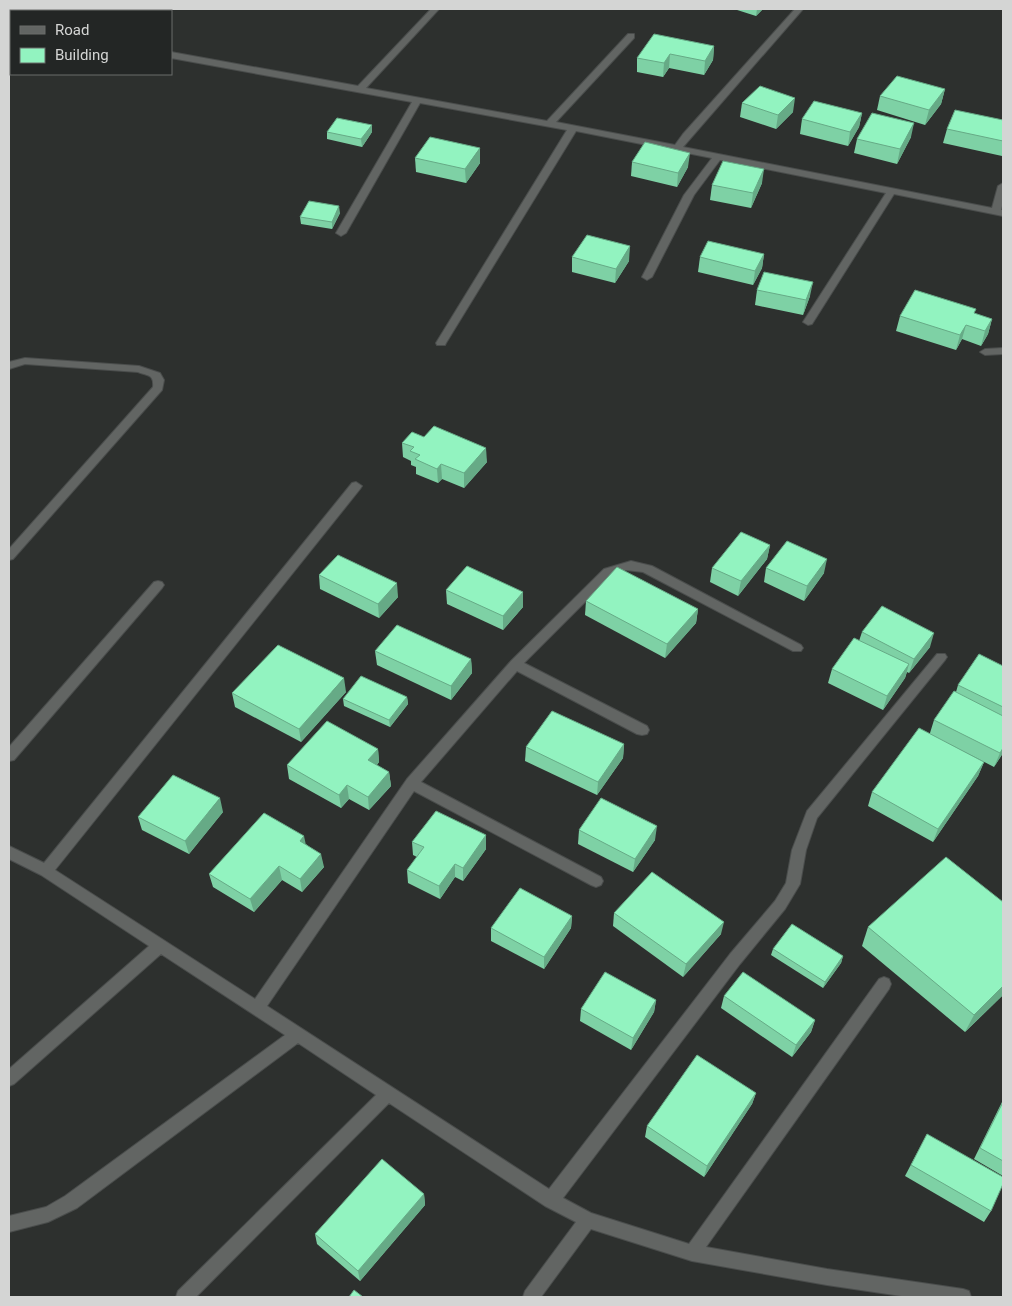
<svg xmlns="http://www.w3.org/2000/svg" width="1012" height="1306" font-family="Roboto,sans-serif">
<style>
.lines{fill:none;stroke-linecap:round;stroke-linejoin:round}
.minor-casing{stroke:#4a4d4c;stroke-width:2}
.minor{fill:#626563;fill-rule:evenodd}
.wall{fill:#7ed1a5}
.shaded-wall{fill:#66aa86}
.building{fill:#92f3c0;stroke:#66aa86}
</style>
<rect width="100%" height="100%" fill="#2d302e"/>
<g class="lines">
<!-- minor casing -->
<g class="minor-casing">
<g id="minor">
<polygon points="431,9 439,9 366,88 547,121 628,34 634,34 634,38 556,122 675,145 683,134 795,9 803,9 683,147 992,208 998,186 1003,183 1003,202 1001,210 1003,210 1003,216 894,194 812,324 808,325 803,322 886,193 720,160 694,195 652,277 647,280 642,277 684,195 712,158 576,131 446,343 445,345 437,345 436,343 567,130 420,103 346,233 341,236 336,233 412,102 171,58 171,52 358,86"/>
<polygon points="9,28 11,29 11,34 9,34"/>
<polygon points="1003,348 1003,354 985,355 980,352 985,349"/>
<path d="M25,358L139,366L160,373L164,380L162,390L13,559L9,560V549L153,387C154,374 148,376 138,372L25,364L9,369V362Z"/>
<polygon points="356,482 362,486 360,489 55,870 255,999 407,779 511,661 604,569 631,561 652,566 801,645 803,648 801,651 793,651 643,572 626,570 612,575 524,663 647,726 649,730 647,734 642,735 637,734 517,671 421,782 601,877 603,881 601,885 596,887 591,885 414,791 267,1006 549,1189 730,954 775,901 786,883 792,850 807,811 937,654 945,654 947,657 945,660 817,818 806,850 800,884 785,909 740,964 563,1198 591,1213 689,1244 879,979 884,977 889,979 891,984 889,989 706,1247 827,1269 963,1289 969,1291 971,1297 908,1297 827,1285 692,1261 591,1229 541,1297 523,1297 525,1291 576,1222 545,1206 389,1103 196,1297 176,1297 178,1291 376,1095 298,1043 77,1208 48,1222 9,1232 9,1216 46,1207 65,1196 285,1035 161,954 14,1084 9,1086 9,1069 149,946 41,875 9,859 9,846 44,863 352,483"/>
<polygon points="158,581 162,582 164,585 162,588 14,760 9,761 9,747 154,582"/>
</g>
</g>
<!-- minor -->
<use href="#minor" class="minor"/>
</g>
<!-- wall -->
<g class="wall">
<polygon points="734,9 763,9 756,16"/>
<polygon points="714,46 713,60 704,75 669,68 663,77 637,72 637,58"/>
<polygon points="945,89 941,104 925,125 877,110 880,96"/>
<polygon points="742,103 793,112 776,129 740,117"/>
<polygon points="862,113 859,127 848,146 800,134 802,119"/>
<polygon points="1003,120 1003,153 1002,156 943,143 947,129"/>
<polygon points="327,132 372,132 362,147 327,139"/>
<polygon points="911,137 897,164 854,153 857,139"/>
<polygon points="415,158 480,163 466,183 416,172"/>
<polygon points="632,162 688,167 677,187 631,176"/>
<polygon points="762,183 751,208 710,200 712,185"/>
<polygon points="340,213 332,229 301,224 300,217"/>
<polygon points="764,254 762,268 753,285 698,272 700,257"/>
<polygon points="572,257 629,261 615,283 572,272"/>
<polygon points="757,290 810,296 803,315 755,305"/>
<polygon points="975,314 992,319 988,334 981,346 962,339 956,350 896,331 900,316"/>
<polygon points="402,443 487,462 464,488 442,479 438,483 416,474 416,467 411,465 411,461 403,457"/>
<polygon points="770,545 767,559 738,596 710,582 712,568"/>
<polygon points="766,568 824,573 804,601 764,582"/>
<polygon points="319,575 398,597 379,618 320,589"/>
<polygon points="446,590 523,592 523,607 503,630 447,604"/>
<polygon points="586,601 698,609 696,623 665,658 585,615"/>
<polygon points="862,632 930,647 909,673 907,672 905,678 883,710 828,683 832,669 859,641"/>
<polygon points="375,651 471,659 472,673 451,700 377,665"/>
<polygon points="1003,666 1003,753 994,767 942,740 984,762 978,776 933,842 868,806 872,792 930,733 934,720 956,692 958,685"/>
<polygon points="346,692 301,742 235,707 232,693"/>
<polygon points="407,697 408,704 390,727 344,706 343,699"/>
<polygon points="624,744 623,758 597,795 525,761 526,747"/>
<polygon points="378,749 379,762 377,765 389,772 391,786 369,810 349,799 341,808 289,779 287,765"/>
<polygon points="223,812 189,854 142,830 138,817"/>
<polygon points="579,830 655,840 633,872 578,844"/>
<polygon points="486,835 486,849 463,881 455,877 440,899 408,883 407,870 417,857 413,855 412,842"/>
<polygon points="306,844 324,867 302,892 282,880 254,912 213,887 209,874"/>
<polygon points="614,913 721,934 683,977 613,926"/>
<polygon points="572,916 571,928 544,969 491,941 491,928"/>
<polygon points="868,927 1003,995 965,1032 862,946"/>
<polygon points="773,949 843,956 841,963 823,988 771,955"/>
<polygon points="724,996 815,1020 811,1032 792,1057 721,1008"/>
<polygon points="656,1000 654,1012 631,1050 580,1021 581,1009"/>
<polygon points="756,1093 752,1104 704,1177 645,1137 647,1126"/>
<polygon points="1003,1100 1003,1176 974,1159"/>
<polygon points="927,1134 991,1211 984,1222 905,1176"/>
<polygon points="424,1194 425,1205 360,1281 317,1244 315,1234"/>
</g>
<!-- shaded-wall -->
<g class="shaded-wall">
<polygon points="757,9 763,9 756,16"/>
<polygon points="714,46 713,60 704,75 705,61"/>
<polygon points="670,54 669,68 663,77 664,63"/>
<polygon points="945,89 941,104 925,125 929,110"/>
<polygon points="795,98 793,112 776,129 778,115"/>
<polygon points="862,113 859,127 848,146 850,132"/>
<polygon points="914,123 911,137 897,164 900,149"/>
<polygon points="372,125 372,132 362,147 361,139"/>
<polygon points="480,148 480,163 466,183 465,169"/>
<polygon points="690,153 688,167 677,187 678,173"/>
<polygon points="764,169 762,183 751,208 753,193"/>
<polygon points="339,206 340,213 332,229 332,222"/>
<polygon points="630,246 629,261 615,283 616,269"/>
<polygon points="764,254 762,268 753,285 755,271"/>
<polygon points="813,282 810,296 803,315 806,300"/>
<polygon points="992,319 988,334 981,346 985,331"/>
<polygon points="966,325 962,339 956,350 960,335"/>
<polygon points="486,448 487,462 464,488 464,473"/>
<polygon points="441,464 442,479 438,483 437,469"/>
<polygon points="770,545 767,559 738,596 741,581"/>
<polygon points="827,559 824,573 804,601 807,586"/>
<polygon points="397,583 398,597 379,618 378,604"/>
<polygon points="523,592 523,607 503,630 503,616"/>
<polygon points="698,609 696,623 665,658 667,644"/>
<polygon points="934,633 930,647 909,673 914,659"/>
<polygon points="471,659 472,673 451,700 451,686"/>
<polygon points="909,664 905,678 883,710 887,696"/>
<polygon points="344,678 346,692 301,742 299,729"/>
<polygon points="407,697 408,704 390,727 389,720"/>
<polygon points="624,744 623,758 597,795 598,782"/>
<polygon points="1003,748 1003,753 994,767 1000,753"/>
<polygon points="378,749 379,762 369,774 368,760"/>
<polygon points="984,762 978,776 933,842 938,829"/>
<polygon points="389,772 391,786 369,810 368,797"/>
<polygon points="347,785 349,799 341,808 339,795"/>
<polygon points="220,798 223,812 189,854 185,841"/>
<polygon points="657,826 655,840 633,872 635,859"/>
<polygon points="486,835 486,849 463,881 463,868"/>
<polygon points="304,836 307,850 300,841"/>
<polygon points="321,854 324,867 302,892 300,879"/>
<polygon points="455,864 455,877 440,899 439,886"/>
<polygon points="279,866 282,880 254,912 250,899"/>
<polygon points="572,916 571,928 544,969 544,957"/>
<polygon points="724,922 721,934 683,977 686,964"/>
<polygon points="843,956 841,963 823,988 825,982"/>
<polygon points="1003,986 1003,995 965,1032 974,1015"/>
<polygon points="656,1000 654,1012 631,1050 633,1038"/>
<polygon points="815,1020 811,1032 792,1057 796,1045"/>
<polygon points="756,1093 752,1104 704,1177 707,1166"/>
<polygon points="424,1194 425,1205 360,1281 358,1271"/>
</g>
<!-- building -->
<g class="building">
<polygon points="654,34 714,46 705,61 670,54 664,63 637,58"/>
<polygon points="897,76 945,89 929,110 880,96"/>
<polygon points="760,86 795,98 778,115 742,103"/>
<polygon points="814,101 862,113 850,132 802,119"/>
<polygon points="955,110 1003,120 1003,141 947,129"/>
<polygon points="872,113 914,123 900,149 857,139"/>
<polygon points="337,118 372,125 361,139 327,132"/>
<polygon points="430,137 480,148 465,169 415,158"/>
<polygon points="645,142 690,153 678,173 632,162"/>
<polygon points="723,161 764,169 753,193 712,185"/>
<polygon points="309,201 339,206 332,222 300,217"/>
<polygon points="587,235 630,246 616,269 572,257"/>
<polygon points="708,241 764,254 755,271 700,257"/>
<polygon points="764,272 813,282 806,300 757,290"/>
<polygon points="915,290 976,309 974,313 992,319 985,331 966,325 960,335 900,316"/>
<polygon points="434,426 486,448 464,473 441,464 437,469 415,459 420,455 410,451 414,447 402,443 412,432 424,437"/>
<polygon points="741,532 770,545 741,581 712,568"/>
<polygon points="787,541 827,559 807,586 766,568"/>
<polygon points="338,555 397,583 378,604 319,575"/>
<polygon points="467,566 523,592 503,616 446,590"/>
<polygon points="617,567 698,609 667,644 586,601"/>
<polygon points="882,606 934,633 914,659 862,632"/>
<polygon points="397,625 471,659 451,686 375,651"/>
<polygon points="854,638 909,664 887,696 832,669"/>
<polygon points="278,645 344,678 299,729 232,693"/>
<polygon points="979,654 1003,666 1003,707 958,685"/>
<polygon points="361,676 407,697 389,720 343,699"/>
<polygon points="954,691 1003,716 1003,748 1000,753 934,720"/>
<polygon points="552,711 624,744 598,782 526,747"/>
<polygon points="327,721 378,749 368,760 389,772 368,797 347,785 339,795 287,765"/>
<polygon points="919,728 984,762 938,829 872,792"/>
<polygon points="173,775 220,798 185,841 138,817"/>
<polygon points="601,798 657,826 635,859 579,830"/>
<polygon points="436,811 486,835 463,868 455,864 439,886 407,870 424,847 412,842"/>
<polygon points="264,813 304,836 300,841 321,854 300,879 279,866 250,899 209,874"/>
<polygon points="946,857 1003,902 1003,986 974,1015 868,927"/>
<polygon points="652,872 724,922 686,964 614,913"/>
<polygon points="520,888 572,916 544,957 491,928"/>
<polygon points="792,924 843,956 825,982 773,949"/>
<polygon points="605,972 656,1000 633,1038 581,1009"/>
<polygon points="743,972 815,1020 796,1045 724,996"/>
<polygon points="697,1055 756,1093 707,1166 647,1126"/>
<polygon points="1003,1102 1003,1161 980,1148"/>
<polygon points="927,1134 1003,1177 1003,1184 991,1211 911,1165"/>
<polygon points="382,1159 424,1194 358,1271 315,1234"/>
<polygon points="354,1290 363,1297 349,1297"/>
</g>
<!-- border -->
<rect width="1012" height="1306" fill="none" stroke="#d4d5d4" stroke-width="20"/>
<!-- legend -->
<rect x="10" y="10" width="162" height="65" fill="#232625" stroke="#6a6c6b"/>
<rect x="20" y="26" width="25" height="8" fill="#626563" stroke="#6a6c6b"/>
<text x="55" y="35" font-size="15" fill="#d4d5d4">Road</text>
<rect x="20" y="48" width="25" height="15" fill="#92f3c0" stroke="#6a6c6b"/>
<text x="55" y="60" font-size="15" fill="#d4d5d4">Building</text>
</svg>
